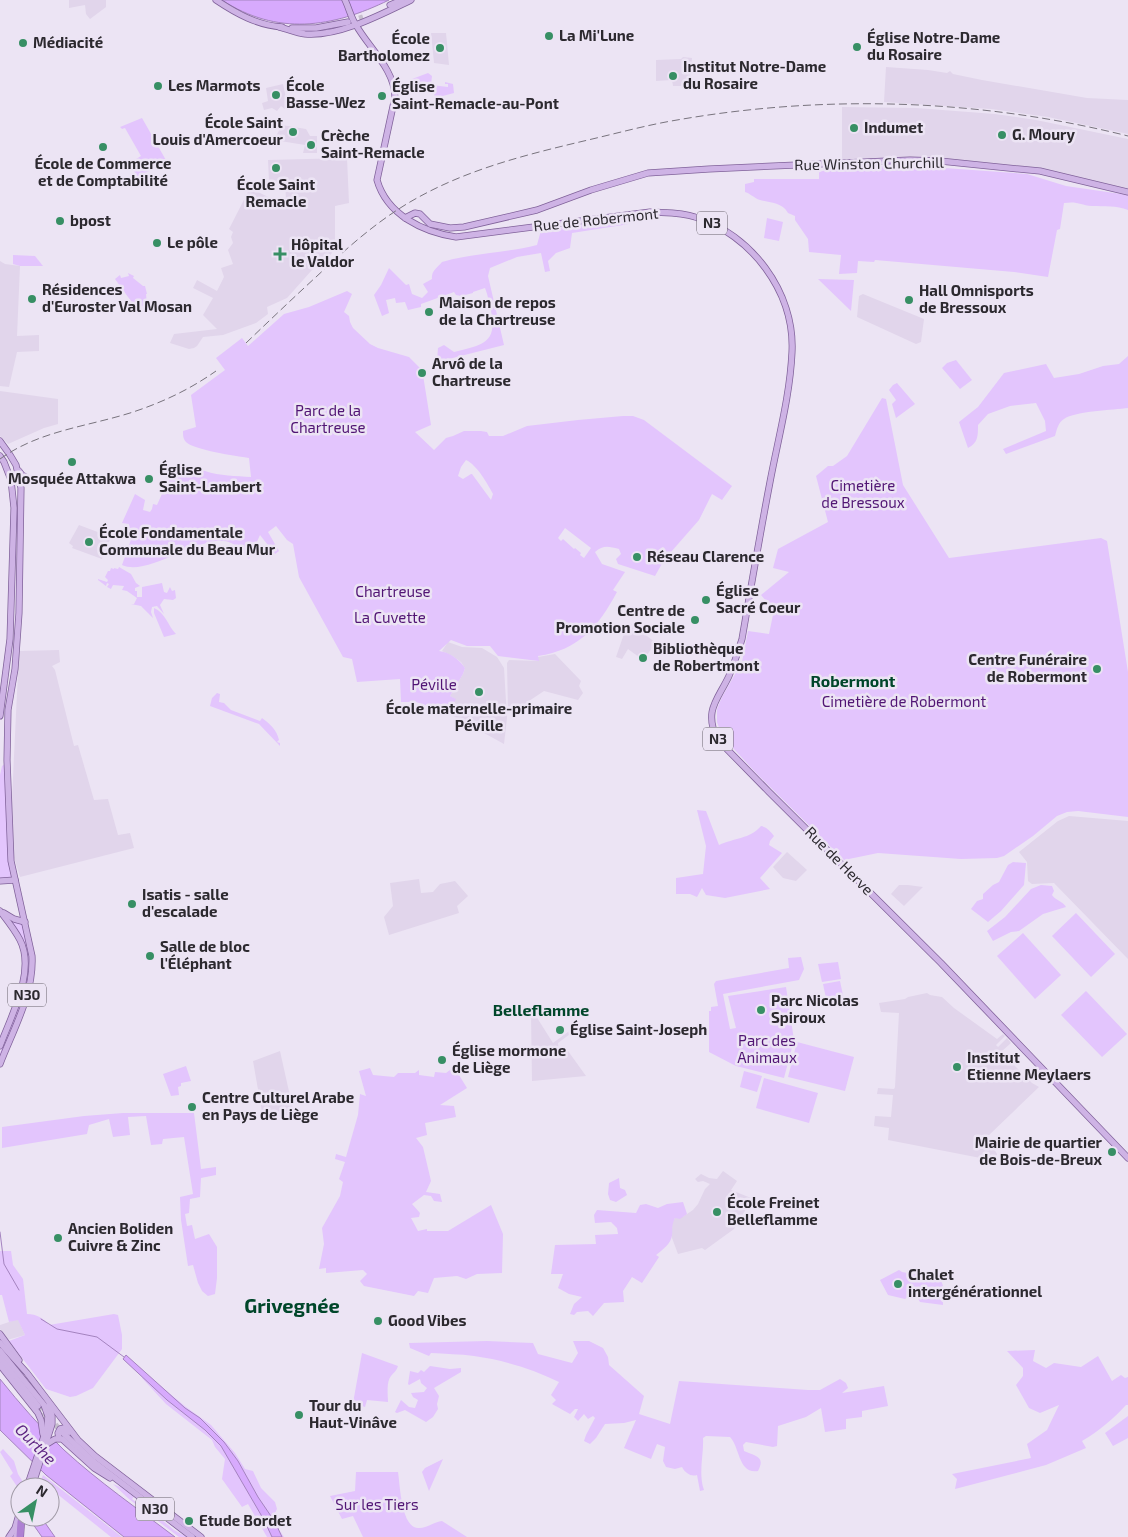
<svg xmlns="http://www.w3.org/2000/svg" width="1128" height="1537" font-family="'Exo 2',sans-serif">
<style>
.built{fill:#e1d5eb}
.green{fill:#e3c5fd;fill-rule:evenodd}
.water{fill:#d7aafd;stroke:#a483bf}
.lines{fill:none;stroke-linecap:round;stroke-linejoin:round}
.stream{stroke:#a483bf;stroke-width:1}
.major-tunnel{stroke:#c6bfcd;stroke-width:5.5;stroke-dasharray:5.5 3;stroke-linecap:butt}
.major-casing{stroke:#80629a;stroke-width:7}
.highway-casing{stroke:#80629a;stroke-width:8}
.major{stroke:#ceb3e5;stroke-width:5.5}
.highway{stroke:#ae80d3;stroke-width:7}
.rail{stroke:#78737d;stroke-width:1;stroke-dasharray:8 4;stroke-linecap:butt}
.poi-dot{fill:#378f64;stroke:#ece4f4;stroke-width:2}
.labels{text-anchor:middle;stroke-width:5;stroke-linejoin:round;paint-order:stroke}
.shield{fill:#ece4f4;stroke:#66616a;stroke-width:1}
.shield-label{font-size:14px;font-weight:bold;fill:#2c292f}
.poi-label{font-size:15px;font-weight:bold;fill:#2c292f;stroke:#ece4f4;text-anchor:start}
.street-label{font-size:15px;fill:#2c292f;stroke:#ece4f4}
.park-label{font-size:15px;fill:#511574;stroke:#ece4f4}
.neighbourhood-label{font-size:16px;font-weight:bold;fill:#00462a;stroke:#ece4f4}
.water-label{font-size:16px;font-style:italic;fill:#5d2482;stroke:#ece4f4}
.district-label{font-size:20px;font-weight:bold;fill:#00462a;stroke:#ece4f4}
</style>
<rect width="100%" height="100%" fill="#ece4f4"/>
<!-- built -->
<g class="built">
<polygon points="69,0 106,0 106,7 90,19 86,14 85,5 69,8"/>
<polygon points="431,33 446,33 449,65 434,63"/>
<polygon points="683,57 692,58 689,86 673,86 672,80 656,81 656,60 681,59"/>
<polygon points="886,67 928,70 947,73 950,71 953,74 982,80 1087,98 1128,100 1128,134 1048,117 991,109 884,102"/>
<polygon points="283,84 286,98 291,102 286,110 281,106 277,111 272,108 264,110 262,103 268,101 266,88"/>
<polygon points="842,107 916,108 995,114 1036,120 1128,139 1128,190 1033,169 953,161 842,161"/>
<polygon points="282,125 306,129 310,136 308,142 310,136 317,136 317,153 303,153 305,145 274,140"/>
<polygon points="347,158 349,203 335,206 335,248 328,259 312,270 287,298 267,307 268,314 256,323 223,335 203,337 197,346 194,348 189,349 170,343 174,334 217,329 203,315 213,298 193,288 197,280 217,291 224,277 221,268 233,264 228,250 233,243 231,237 233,232 229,229 250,188 272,199 286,200 285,182 269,182 268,160"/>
<polygon points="0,261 5,264 20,266 17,336 39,335 39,351 17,352 9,387 0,386"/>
<polygon points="863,294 924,319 921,342 916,344 857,317 859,296"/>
<polygon points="0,391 58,399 58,424 44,428 8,444 0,436"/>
<polygon points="79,525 111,537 102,559 72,548 73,546 69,543"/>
<polygon points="630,623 656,643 643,660 628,649 622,659 616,657 625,631 619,628"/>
<polygon points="448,642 462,647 482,648 497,657 504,668 507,718 504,744 448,713 455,699 450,696 463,674 465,668 461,662 454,657 442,651"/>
<polygon points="59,650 60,662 52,666 55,670 74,746 78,745 94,800 108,799 118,835 130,833 134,848 20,877 12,851 11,820 19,651"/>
<polygon points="555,654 581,681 579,686 583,693 578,700 544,691 514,711 508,712 507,663 509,660 538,661 538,657"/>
<polygon points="1069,816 1128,821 1128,959 1054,883 1032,884 1028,881 1027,862 1019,852 1058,821"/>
<polygon points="787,852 807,870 796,881 783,878 773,867"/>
<polygon points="419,879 421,893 433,892 440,884 455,881 468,896 457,906 459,913 389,935 384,917 393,906 390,883"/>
<polygon points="899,885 908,885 923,887 904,906 891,894"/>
<polygon points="927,993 930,995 942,997 954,1008 997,1039 1003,1034 1005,1036 996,1045 998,1047 1007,1038 1011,1043 1001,1052 1032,1083 1039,1087 987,1137 997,1154 996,1161 888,1140 889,1128 874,1126 875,1116 891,1117 893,1095 877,1094 878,1088 894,1089 895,1087 899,1013 881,1012 879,1003 905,999 908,997"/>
<polygon points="534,1013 553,1043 572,1029 574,1031 558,1043 559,1051 568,1051 586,1076 532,1081 531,1014"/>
<polygon points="280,1051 294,1114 263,1118 253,1061"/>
<polygon points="723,1171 737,1181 731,1190 751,1198 745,1211 734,1229 705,1250 702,1248 678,1254 672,1238 671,1225 675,1218 684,1216 693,1210 698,1204 705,1189 710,1184 703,1181 698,1182 695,1179 701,1174 709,1178 717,1179"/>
<polygon points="18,1319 25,1335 7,1340 0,1329 0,1325"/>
</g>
<!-- green -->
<g class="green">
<polygon points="428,73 432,76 431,85 448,87 448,84 445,84 445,82 453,84 454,93 435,98 433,87 407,91 407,84 411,83 412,79"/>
<polygon points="142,118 167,162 137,177 131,165 134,163 133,161 141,156 125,128 122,129 120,127"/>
<path d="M902,165L1027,174L1066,186L1128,195V210C1116,205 1105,207 1092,206C1080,205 1078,201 1064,203L1060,229L1057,230L1048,277L1014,272L875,260L874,262L858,261L857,273L839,274L841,255L809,252L808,239L795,220V216L788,213C782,202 770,203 760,200C754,198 751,194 745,192V184L754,182V179H819V172L834,168Z"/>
<path d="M653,215L655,218L623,225L572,233L570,248L556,253L548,261L550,271L545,272L541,253L517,257L490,268L488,276L504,345L437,362L438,348L444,345L454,352C481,345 498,344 491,311C489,303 488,295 485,288L473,292V293L461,296L456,295L454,292L421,304V307L408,310L405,302L396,303L395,298L386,300L389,313L382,316L374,295L381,285L389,268L406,285L409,284L412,294L422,298L428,292L423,284L432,279C431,271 437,268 442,262C473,253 506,253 537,245L541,230Z"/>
<polygon points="767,218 783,222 779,241 764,238"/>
<polygon points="13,255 35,256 43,266 20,266 13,264"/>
<polygon points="128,273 134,276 133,278 143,286 145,286 147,294 146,294 147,305 136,308 115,279 120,275 121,278 129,276"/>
<polygon points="818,279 854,280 851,311"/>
<path d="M347,291L352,294L344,312L349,316L350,322L353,328L370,344L378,348L409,357L421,369V376L423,375L431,425L415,432L434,450L446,438L453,436L464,431H481L487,432L489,436H503L527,426L578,420L623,416H633L644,420L732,486L722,500L712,494L699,520L664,560L655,576L618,564L616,559L621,554L619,549C608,546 603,545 595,552L602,564L625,572L613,590L617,592C598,627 579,650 538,656L539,661L498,656L490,646H467L451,640L439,651C449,652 459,659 465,668L463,674L450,696L456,699L448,713L416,702H401L400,679L357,682L352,659L343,657L299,577L293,544L287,540L276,526L268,532L279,551L275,554L260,535L249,559C244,554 238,546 231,543C206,530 149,578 122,565L134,531L128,529L129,524L122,523L135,494L145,500L143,510L150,512L152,509L153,504L157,505C163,493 169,473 182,467C189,463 198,469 205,471C220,476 236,476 251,477L249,458C236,456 194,450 186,442C183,439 183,435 183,431L196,427L191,395L225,370L216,358L242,338L248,346L284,314L309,307ZM466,460C477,465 487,483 493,494L491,500L472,474H471L463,479L458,476L461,467ZM565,528L591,548L584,558L580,555L581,553L575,548L574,549L563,539L561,541L558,538Z"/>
<path d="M1128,356V408C1114,410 1075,411 1064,419C1058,423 1057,429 1055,436L1006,454L1003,449L1046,431L1045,421L1036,403L1010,406L988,414L978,425C978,436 978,443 968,448L959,422L978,407L1004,373L1046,364L1054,378L1079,374L1103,366L1119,364Z"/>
<polygon points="956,360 972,380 960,389 942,368 947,363"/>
<polygon points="897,383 915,404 896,418 892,404 896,400 889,390 893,385"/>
<polygon points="882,398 886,399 903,485 949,558 1101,538 1107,541 1128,672 1128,817 1078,811 1067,812 1057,816 1033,836 1004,856 997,858 961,859 878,853 844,860 755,772 722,736 717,722 717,709 722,697 742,662 748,631 769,634 774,610 761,595 789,572 773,568 778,549 828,522 816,476 828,466 833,466 847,456"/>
<polygon points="119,567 131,574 136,583 140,586 135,588 135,591 137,591 137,597 142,597 142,587 162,583 164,592 167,593 170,587 172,591 175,590 176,598 173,600 164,599 160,605 164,614 157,606 152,607 151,612 153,618 141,606 131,604 134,604 137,598 127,591 122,590 124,586 113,585 111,589 107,587 109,584 107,583 106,586 98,580 98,579 107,582 108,580 105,577 108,571 110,571 111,568 114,569 114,568 118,569"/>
<path d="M154,608C165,612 168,626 176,634L164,637L154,613Z"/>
<path d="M217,693L220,694L219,702L224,703L231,710L260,721L262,718C270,724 277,730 279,740L277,742L280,743V746L259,724L210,706L212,698Z"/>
<polygon points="5,764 6,765 8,851 12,878 0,879 0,775 2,766"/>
<path d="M697,810L706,811L719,845C734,838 750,839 761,826C767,827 771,832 774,836L770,841L769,845L782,853L760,878L770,889L725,898L706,895L702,888L697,897L690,894H676V878L703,874L706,846Z"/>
<polygon points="1013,862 1026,863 1024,885 1001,911 988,922 971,909 977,901 983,899 983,894 993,885 999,882 1008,865"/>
<path d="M1041,885L1052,886L1054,891L1052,895C1056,901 1063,901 1066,907L1043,914L1019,931L1011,932L993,941L987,931L1005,917L1031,889Z"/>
<polygon points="1076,913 1115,954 1091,977 1052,936"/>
<polygon points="8,918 24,924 30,949 29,984 0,1061 0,1053 26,981 28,961"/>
<polygon points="1023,933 1061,975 1035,999 997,956"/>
<polygon points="801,957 804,969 799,980 723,994 730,1029 736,1028 728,996 786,987 794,1040 784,1078 736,1066 709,1052 709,1011 711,1011 711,1007 718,1006 714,984 716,981 789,968 788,958"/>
<polygon points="838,962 841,979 822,982 818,964"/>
<polygon points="840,981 844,1000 827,1003 823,984"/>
<polygon points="1086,991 1127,1034 1102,1057 1061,1015"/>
<polygon points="797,1042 854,1057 845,1091 788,1077"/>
<polygon points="186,1066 191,1081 181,1083 181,1086 178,1087 179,1095 171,1096 163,1074"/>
<polygon points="454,1067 467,1088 440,1105 454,1106 456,1117 425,1123 427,1135 416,1138 423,1147 431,1181 426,1192 440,1194 442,1202 434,1201 431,1196 424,1195 412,1204 420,1213 419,1217 411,1218 418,1231 427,1229 427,1231 448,1231 491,1205 503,1234 502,1273 477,1274 466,1279 457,1276 434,1278 428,1293 418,1291 414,1296 364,1286 360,1281 367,1274 363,1270 326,1273 326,1268 319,1269 324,1244 322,1228 340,1196 343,1182 339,1179 345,1162 335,1159 336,1154 346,1157 358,1115 360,1094 366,1096 359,1071 370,1068 373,1075 394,1077 398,1073 415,1073 419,1070 419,1075 434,1077 435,1072 446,1073"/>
<polygon points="744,1071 762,1076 757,1092 740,1087"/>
<polygon points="764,1078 818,1093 809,1123 756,1108"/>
<polygon points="123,1113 194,1113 201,1169 216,1167 216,1175 201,1178 200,1197 190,1199 189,1213 185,1214 187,1226 192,1225 195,1239 209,1234 217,1247 217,1278 215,1294 208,1296 202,1291 198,1283 193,1265 188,1266 181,1220 180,1197 193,1194 184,1137 163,1139 162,1144 151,1145 146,1116 128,1117 130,1135 113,1137 109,1119 89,1125 87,1134 2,1148 2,1127 84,1116"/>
<polygon points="619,1178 620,1188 625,1190 627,1195 616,1202 610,1200 608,1194 609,1183"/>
<path d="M683,1202L687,1214L680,1219L675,1218C670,1228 674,1231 671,1239C669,1245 661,1251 656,1255L659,1257L642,1283L632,1277L623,1291L624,1302L604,1303L593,1316L588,1311L577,1312L574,1315L570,1314L574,1304L582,1297L569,1294L558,1288L563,1274H551L555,1245L596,1244L595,1235L618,1234L617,1228L611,1222L595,1223L594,1215L597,1210L636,1213L640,1205L646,1204L658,1208L667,1204Z"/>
<path d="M0,1251H11L13,1265L23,1279L27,1314C37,1314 43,1318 49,1325L114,1314L118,1315L122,1335V1349L93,1388L76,1396L70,1397L46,1389L9,1341L25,1335L18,1320L9,1322L2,1295H0Z"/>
<polygon points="899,1270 902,1272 918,1275 921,1273 940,1277 943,1286 939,1289 940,1299 941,1300 943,1298 943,1305 920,1302 917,1297 909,1296 905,1299 888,1295 880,1280"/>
<path d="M487,1341L533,1343L538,1354L572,1363L578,1353L573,1341H589L603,1348L608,1357L609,1365L644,1396L639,1414L670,1424L679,1381L808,1390H820L840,1379L846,1383L848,1388L842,1393L884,1386L888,1406L862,1411V1417L846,1419V1429L825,1432L821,1408L806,1417L778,1426L777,1446L773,1447L746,1442L743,1445L744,1451C755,1456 766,1456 758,1471C738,1474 740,1447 730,1437L706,1436L703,1438C704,1455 698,1473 704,1490L700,1491L697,1475C691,1477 685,1473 682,1467L675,1469L666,1467L663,1461L665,1447L657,1444L651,1459L624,1448L636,1420L624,1423L605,1424L596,1438L590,1444L584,1441L586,1435L595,1418L593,1416L588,1419L584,1414L578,1421L574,1417L578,1409H575L570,1414L552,1404L556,1400L551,1395L559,1382C533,1369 503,1360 474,1356C460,1354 445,1354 431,1353L429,1356L410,1348L409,1343Z"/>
<path d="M1035,1350L1033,1361L1046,1368L1054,1363L1081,1367L1098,1356L1112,1381L1121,1375L1125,1378L1128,1377V1405H1126C1113,1419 1099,1431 1082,1441L1086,1448L1046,1465L955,1489L957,1479L952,1474L1031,1458L1027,1444L1047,1430L1059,1405L1040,1413L1029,1408L1016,1385L1023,1376V1368L1007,1351Z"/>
<path d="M362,1353L398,1366C396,1372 394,1372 391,1376C386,1382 388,1395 388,1402L367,1400L365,1407L353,1403Z"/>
<polygon points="430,1366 450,1369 461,1368 461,1372 434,1388 439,1396 437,1404 438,1409 433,1417 426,1422 405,1410 397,1413 395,1412 401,1400 409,1407 415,1408 418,1400 413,1397 411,1393 424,1392 427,1388 421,1383 420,1379 409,1385 408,1384 410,1371 418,1373 421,1370 424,1372"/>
<polygon points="146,1374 186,1407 211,1425 235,1453 245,1469 253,1471 261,1488 275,1502 277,1509 272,1519 284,1537 267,1537 248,1504 242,1507 222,1479 225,1459 215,1447 212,1440 166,1404 142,1378"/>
<polygon points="1128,1416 1128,1438 1113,1446 1105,1433"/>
<polygon points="3,1449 14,1461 18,1474 23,1482 20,1491 10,1476 13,1473 0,1452"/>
<polygon points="443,1459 429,1491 422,1472 425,1468"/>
<path d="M356,1472H398C400,1484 401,1529 419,1528C427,1528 434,1522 442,1521L467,1537H363L353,1516L342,1519L330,1496L355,1491Z"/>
<polygon points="43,1475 122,1537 111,1537 56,1493 50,1491 50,1487 39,1486"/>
<polygon points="113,1484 123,1488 134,1497 132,1499 140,1505 142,1503 174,1530 187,1537 179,1537 129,1499"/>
</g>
<!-- water -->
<g class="water">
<path d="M222,0H389C332,28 277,36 222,0Z"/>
<polygon points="126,1355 185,1408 200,1418 224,1442 238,1461 258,1497 275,1522 282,1537 272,1537 264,1520 221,1446 205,1430 167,1400 123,1359"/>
<path d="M0,1379C20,1404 41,1428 64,1450C99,1482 138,1509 175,1537H124L46,1475L0,1430Z"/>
<polygon points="28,1517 41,1517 55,1537 42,1537"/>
</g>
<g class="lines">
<!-- stream -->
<g class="stream">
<polyline points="0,1232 4,1264 19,1290"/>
<polyline points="41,1319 57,1329 97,1337 124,1357"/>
</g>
<!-- major-tunnel -->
<g class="major-tunnel">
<polyline points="351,21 363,17"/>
<polyline points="38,1406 62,1432"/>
</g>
<!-- major casing -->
<g class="major-casing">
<g id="major">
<path d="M216,0C237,14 257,25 282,27"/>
<path d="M345,0C349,8 351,18 356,25C369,48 395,70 395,97L377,180C387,215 423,232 456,237L650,212C665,213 681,212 695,217C751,234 795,292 792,352C790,396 778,439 770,482C760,534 751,587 742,639C738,652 734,664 729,676C717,701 704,710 717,739L769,792L941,963L1128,1158"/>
<polyline points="390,5 402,0"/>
<path d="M279,27C288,29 296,33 305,34C339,37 382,14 411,0"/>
<polyline points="292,28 316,28 348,22"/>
<polyline points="405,218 415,213 420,214 430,224 450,228 464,227 537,210 591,190 648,173 709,169 842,163 910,160 940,161 1019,169 1040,171 1128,192"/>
<path d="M0,441L10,455L16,465L21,488L19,613L15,669L8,710L7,760L11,861L32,956C34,994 13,1030 0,1064"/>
<polyline points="0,456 4,462 11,480 14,508 10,639 0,716"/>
<polyline points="19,471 22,475 33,481"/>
<polyline points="0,881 15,880"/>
<path d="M0,911C7,920 15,930 20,940C36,971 11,1016 0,1046"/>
<polyline points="4,913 14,919 25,922"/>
<polyline points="0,1334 19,1360"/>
<polyline points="0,1343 27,1373 78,1440 95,1456 201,1537"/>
<polyline points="0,1351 44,1405 48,1416 47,1427 27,1487"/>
<polyline points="0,1358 38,1406"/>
<polyline points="0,1365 38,1413 41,1420 43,1434"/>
<polyline points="63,1433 94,1462 192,1537"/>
<polyline points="59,1438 58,1433 60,1429 64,1428 69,1432"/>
<polyline points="47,1444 55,1439 62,1439 94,1468 110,1478"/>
<polyline points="32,1487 52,1424 52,1416 49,1405"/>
<polyline points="9,1537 15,1528 20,1511"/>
<polyline points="16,1537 22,1517"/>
</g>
</g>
<!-- highway casing -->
<g class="highway-casing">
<polyline id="highway" points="20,1537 21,1522"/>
</g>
<!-- major -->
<use href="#major" class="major"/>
<!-- highway -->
<use href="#highway" class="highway"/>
<!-- rail -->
<g class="rail">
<path d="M246,343C269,321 292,299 316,277C347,248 379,219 417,198C471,168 529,154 588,140C618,133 647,125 677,120C826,94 981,99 1128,136"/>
<path d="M0,459C39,431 85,427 130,413C161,403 189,390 216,371"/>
</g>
</g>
<!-- markers -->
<g class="poi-dot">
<circle cx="549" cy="36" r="5"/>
<circle cx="23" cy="43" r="5"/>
<circle cx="857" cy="47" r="5"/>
<circle cx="440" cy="48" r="5"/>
<circle cx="673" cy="76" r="5"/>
<circle cx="158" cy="86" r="5"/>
<circle cx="276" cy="95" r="5"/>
<circle cx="382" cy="96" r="5"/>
<circle cx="854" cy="128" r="5"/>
<circle cx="293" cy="132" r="5"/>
<circle cx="1002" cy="135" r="5"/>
<circle cx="311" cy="145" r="5"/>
<circle cx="103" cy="147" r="5"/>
<circle cx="276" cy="168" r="5"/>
<circle cx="60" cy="221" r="5"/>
<circle cx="157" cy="243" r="5"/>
<path d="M277.5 246.5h5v5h5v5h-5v5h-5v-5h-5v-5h5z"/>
<circle cx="32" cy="299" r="5"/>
<circle cx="909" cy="300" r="5"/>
<circle cx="429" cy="312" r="5"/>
<circle cx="422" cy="373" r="5"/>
<circle cx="72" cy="462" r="5"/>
<circle cx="149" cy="479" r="5"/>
<circle cx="89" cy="542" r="5"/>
<circle cx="637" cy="557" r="5"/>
<circle cx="706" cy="600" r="5"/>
<circle cx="695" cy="620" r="5"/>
<circle cx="643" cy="658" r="5"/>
<circle cx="1097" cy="669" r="5"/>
<circle cx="479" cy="692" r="5"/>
<circle cx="132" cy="904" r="5"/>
<circle cx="150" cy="956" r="5"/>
<circle cx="761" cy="1010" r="5"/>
<circle cx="560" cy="1030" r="5"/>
<circle cx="442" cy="1060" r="5"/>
<circle cx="957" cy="1067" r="5"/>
<circle cx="192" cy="1107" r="5"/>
<circle cx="1112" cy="1152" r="5"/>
<circle cx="717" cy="1212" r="5"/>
<circle cx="58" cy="1238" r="5"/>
<circle cx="898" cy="1284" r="5"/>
<circle cx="378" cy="1321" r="5"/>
<circle cx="299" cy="1415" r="5"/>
<circle cx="189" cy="1521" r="5"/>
</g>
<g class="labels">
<!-- shield labels -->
<g class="shield">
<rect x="697" y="211.5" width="30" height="23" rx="4"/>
<rect x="703" y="727.5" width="30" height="23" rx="4"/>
<rect x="8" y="983.5" width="38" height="23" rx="4"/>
<rect x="136" y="1497.5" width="38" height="23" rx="4"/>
</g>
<g class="shield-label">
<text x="712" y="228">N3</text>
<text x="718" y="744">N3</text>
<text x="27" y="1000">N30</text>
<text x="155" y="1514">N30</text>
</g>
<!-- poi labels -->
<g class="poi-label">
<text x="559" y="41">La Mi'Lune</text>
<text x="867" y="43">Église Notre-Dame<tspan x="867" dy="17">du Rosaire</tspan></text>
<text x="430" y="44" text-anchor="end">École<tspan x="430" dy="17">Bartholomez</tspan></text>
<text x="33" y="48">Médiacité</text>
<text x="683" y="72">Institut Notre-Dame<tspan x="683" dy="17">du Rosaire</tspan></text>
<text x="168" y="91">Les Marmots</text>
<text x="286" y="91">École<tspan x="286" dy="17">Basse-Wez</tspan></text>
<text x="392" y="92">Église<tspan x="392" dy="17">Saint-Remacle-au-Pont</tspan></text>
<text x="283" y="128" text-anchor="end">École Saint<tspan x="283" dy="17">Louis d'Amercoeur</tspan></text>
<text x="864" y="133">Indumet</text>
<text x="1012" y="140">G. Moury</text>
<text x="321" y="141">Crèche<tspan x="321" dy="17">Saint-Remacle</tspan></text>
<text x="103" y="169" text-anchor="middle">École de Commerce<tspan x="103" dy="17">et de Comptabilité</tspan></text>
<text x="276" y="190" text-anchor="middle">École Saint<tspan x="276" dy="17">Remacle</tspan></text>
<text x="70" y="226">bpost</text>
<text x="167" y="248">Le pôle</text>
<text x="291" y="250">Hôpital<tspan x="291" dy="17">le Valdor</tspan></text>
<text x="42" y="295">Résidences<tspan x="42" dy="17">d'Euroster Val Mosan</tspan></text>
<text x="919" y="296">Hall Omnisports<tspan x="919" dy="17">de Bressoux</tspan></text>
<text x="439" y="308">Maison de repos<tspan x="439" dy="17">de la Chartreuse</tspan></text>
<text x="432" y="369">Arvô de la<tspan x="432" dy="17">Chartreuse</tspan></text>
<text x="159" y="475">Église<tspan x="159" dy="17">Saint-Lambert</tspan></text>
<text x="72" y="484" text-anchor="middle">Mosquée Attakwa</text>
<text x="99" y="538">École Fondamentale<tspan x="99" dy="17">Communale du Beau Mur</tspan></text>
<text x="647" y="562">Réseau Clarence</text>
<text x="716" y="596">Église<tspan x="716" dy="17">Sacré Coeur</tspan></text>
<text x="685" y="616" text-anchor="end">Centre de<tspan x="685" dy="17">Promotion Sociale</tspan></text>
<text x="653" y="654">Bibliothèque<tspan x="653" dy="17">de Robertmont</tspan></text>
<text x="1087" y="665" text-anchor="end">Centre Funéraire<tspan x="1087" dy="17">de Robermont</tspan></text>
<text x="479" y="714" text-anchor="middle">École maternelle-primaire<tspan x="479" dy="17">Péville</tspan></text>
<text x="142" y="900">Isatis - salle<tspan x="142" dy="17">d'escalade</tspan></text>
<text x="160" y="952">Salle de bloc<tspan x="160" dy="17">l'Éléphant</tspan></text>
<text x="771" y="1006">Parc Nicolas<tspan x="771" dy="17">Spiroux</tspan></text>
<text x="570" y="1035">Église Saint-Joseph</text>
<text x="452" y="1056">Église mormone<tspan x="452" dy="17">de Liège</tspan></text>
<text x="967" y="1063">Institut<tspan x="967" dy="17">Etienne Meylaers</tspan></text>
<text x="202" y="1103">Centre Culturel Arabe<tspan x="202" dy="17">en Pays de Liège</tspan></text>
<text x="1102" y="1148" text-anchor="end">Mairie de quartier<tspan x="1102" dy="17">de Bois-de-Breux</tspan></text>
<text x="727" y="1208">École Freinet<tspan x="727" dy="17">Belleflamme</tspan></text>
<text x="68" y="1234">Ancien Boliden<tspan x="68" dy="17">Cuivre &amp; Zinc</tspan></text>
<text x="908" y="1280">Chalet<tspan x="908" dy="17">intergénérationnel</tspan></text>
<text x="388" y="1326">Good Vibes</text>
<text x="309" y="1411">Tour du<tspan x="309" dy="17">Haut-Vinâve</tspan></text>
<text x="199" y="1526">Etude Bordet</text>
</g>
<!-- street labels -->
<g class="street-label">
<text transform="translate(869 164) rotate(-1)" y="5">Rue Winston Churchill</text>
<text transform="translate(596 220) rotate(-6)" y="5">Rue de Robermont</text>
<text transform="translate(839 861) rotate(45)" y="5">Rue de Herve</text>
</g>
<!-- park labels -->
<g class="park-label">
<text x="328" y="416">Parc de la<tspan x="328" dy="17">Chartreuse</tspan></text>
<text x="863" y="491">Cimetière<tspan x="863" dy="17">de Bressoux</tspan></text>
<text x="393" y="597">Chartreuse</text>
<text x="390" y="623">La Cuvette</text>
<text x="434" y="690">Péville</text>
<text x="904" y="707">Cimetière de Robermont</text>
<text x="767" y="1046">Parc des<tspan x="767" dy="17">Animaux</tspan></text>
<text x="377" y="1510">Sur les Tiers</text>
</g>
<!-- neighbourhood labels -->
<g class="neighbourhood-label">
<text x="853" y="687">Robermont</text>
<text x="541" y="1016">Belleflamme</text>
</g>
<!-- water labels -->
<g class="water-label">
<text transform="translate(36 1444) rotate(45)" y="6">Ourthe</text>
</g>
<!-- district labels -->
<g class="district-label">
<text x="292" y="1313">Grivegnée</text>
</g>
</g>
<!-- north arrow -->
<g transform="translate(35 1502) rotate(33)"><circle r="24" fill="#ece4f4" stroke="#9f99a5"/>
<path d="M0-4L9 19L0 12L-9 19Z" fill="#378f64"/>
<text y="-8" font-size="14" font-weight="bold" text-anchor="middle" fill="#2c292f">N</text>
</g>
</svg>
